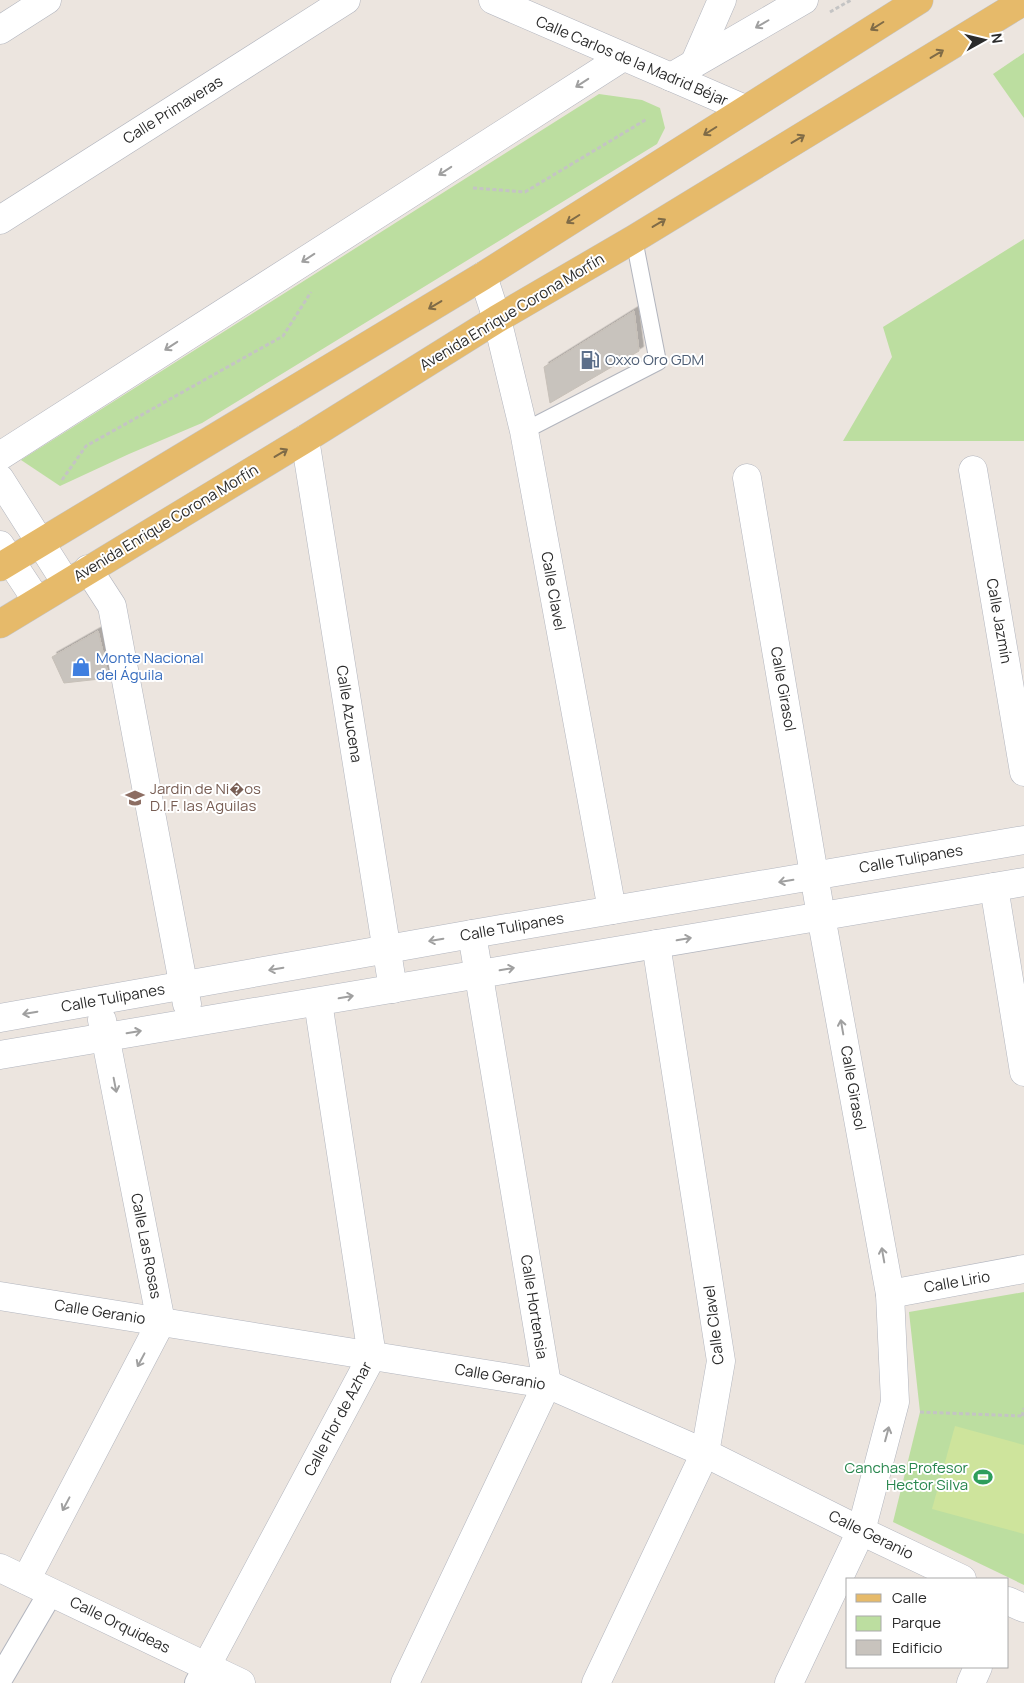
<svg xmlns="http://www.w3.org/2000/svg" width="1024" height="1683" font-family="Manrope,sans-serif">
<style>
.green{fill:#bcdea0}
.pitch{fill:#cee49c}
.building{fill:#c8c3bd;stroke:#c7c0b8;filter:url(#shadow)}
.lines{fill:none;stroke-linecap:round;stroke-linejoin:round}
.service-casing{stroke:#b2b5be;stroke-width:18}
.pedestrian-casing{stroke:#b2b5be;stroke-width:26}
.minor-casing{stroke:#b2b5be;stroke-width:29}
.primary-casing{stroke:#c4c4c4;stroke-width:29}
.path{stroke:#c4c4c4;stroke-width:3;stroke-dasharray:4 2.5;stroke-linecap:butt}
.service{stroke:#fff;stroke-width:16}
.pedestrian{stroke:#fff;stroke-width:24}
.minor{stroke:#fff;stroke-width:28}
.primary{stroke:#e6ba6a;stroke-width:28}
.oneway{stroke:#a0a0a0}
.oneway2{stroke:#7f6b47}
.labels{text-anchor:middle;stroke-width:4;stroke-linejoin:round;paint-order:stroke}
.street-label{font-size:15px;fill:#2b2b2b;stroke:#fff}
.service-label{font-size:15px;fill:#4e5e75;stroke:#fff;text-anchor:start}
.shop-label{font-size:15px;fill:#366cbe;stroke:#fff;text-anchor:start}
.education-label{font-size:15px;fill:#785e54;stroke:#fff;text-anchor:start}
.leisure-label{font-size:15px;fill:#27864d;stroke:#fff;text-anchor:end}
</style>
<defs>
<filter id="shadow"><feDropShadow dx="4.5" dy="-4.5" stdDeviation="0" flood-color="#0004"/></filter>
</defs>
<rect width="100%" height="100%" fill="#ece5df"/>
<!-- green -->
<g class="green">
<polygon points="1024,53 1024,118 993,74"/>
<polygon points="599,94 642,100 660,108 665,128 657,144 202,423 129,454 60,486 21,460"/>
<polygon points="1024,239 1024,441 843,441 892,357 883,327"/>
<polygon points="1024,1292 1024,1585 893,1522 920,1412 909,1312"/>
</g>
<!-- pitch -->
<polygon class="pitch" points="955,1426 1024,1445 1024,1534 932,1509"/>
<!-- building -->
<g class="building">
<polygon points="634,311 639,351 550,403 544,367"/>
<polygon points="98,631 109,678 64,683 52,657"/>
</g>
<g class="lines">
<!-- service casing -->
<g class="service-casing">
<polyline id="service" points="524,431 658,362 634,239"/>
</g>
<!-- pedestrian casing -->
<g class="pedestrian-casing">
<g id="pedestrian">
<polyline points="0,1679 51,1592"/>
<polyline points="197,1683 206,1667"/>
</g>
</g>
<!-- minor casing -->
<g class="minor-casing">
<g id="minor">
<polyline points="493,0 745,109"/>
<polyline points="0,30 47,0"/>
<polyline points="695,62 722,0"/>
<polyline points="671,77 804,0"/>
<polyline points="0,220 346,0"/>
<polyline points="483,276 497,319 524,431 612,910"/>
<polyline points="305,439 393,989"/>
<polyline points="0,456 623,57"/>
<polyline points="973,470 1024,772"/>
<polyline points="747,478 821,916 890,1294 895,1402 861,1531 789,1683"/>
<polyline points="0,479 66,583"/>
<polyline points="0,545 37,601"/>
<polyline points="88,569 112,606 187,1004"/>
<polyline points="994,887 1024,1072"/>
<polyline points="0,1018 472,934 1024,840"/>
<polyline points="0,1055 1024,882"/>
<polyline points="890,1294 1024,1269"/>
<polyline points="0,1296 547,1384 705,1453 861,1531 962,1579"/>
<polyline points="0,1568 241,1683"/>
<polyline points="26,1580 161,1322 102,1020"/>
<polyline points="1008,1601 1024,1608"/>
<polyline points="206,1667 372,1356 318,1002"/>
<polyline points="405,1683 547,1384 472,934"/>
<polyline points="596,1683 705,1453 721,1361 656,944"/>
<polyline points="971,1683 978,1667"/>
</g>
</g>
<!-- primary casing -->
<g class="primary-casing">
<g id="primary">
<polyline points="0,567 483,276 919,0"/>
<polyline points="0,624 305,439 497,319 634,239 1024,1"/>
</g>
</g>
<!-- path -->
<g class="path">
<polyline points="830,12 851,0"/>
<polyline points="473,188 525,192 647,119"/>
<polyline points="62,480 86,446 283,336 311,292"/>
<polyline points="920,1412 1024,1416"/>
<polyline points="1022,1416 1024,1408"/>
</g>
<!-- service -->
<use href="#service" class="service"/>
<!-- pedestrian -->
<use href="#pedestrian" class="pedestrian"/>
<!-- minor -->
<use href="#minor" class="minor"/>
<!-- primary -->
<use href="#primary" class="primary"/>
</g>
<!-- one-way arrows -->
<defs><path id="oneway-shaft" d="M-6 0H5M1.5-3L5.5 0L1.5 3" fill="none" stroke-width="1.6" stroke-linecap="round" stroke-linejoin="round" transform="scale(1.25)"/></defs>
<g class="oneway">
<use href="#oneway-shaft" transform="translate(762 24) rotate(150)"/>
<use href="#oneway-shaft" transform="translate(582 83) rotate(147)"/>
<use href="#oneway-shaft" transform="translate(445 171) rotate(147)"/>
<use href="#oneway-shaft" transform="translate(308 258) rotate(147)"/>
<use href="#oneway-shaft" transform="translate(171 346) rotate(147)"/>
<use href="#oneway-shaft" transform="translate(786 881) rotate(171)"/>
<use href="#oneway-shaft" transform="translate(684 939) rotate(-10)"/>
<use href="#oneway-shaft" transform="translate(436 940) rotate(170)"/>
<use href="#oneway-shaft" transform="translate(276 969) rotate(170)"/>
<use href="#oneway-shaft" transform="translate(507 969) rotate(-10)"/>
<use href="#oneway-shaft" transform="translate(346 997) rotate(-10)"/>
<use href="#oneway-shaft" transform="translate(30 1013) rotate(170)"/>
<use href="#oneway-shaft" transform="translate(842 1027) rotate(-100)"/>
<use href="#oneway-shaft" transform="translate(134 1032) rotate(-9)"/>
<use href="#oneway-shaft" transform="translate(115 1085) rotate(79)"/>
<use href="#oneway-shaft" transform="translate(883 1255) rotate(-100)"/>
<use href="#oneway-shaft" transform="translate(141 1360) rotate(118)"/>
<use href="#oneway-shaft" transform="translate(887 1434) rotate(-75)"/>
<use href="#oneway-shaft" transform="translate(66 1504) rotate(118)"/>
</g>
<g class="oneway2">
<use href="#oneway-shaft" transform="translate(877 26) rotate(148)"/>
<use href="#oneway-shaft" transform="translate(937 54) rotate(-31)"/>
<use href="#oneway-shaft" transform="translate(710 131) rotate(148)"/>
<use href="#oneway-shaft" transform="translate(798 139) rotate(-31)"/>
<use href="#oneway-shaft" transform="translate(573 219) rotate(148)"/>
<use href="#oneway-shaft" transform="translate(659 223) rotate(-31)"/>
<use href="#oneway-shaft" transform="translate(435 305) rotate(149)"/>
<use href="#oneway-shaft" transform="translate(281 453) rotate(-31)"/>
</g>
<!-- icons -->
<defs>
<g id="fuel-bare" transform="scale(1.5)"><path d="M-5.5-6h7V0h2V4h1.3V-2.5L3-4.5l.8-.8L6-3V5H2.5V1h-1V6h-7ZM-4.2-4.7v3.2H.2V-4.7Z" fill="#5c6f8a" stroke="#fff" stroke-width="2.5" paint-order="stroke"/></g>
<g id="shop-bare" transform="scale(1.5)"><path d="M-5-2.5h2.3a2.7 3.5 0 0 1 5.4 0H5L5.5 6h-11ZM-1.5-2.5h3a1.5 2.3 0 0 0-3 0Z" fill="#3f7fe0" stroke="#fff" stroke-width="2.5" paint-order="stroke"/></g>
<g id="school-bare" transform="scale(1.5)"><path d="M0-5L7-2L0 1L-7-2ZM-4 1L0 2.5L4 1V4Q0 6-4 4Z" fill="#8d6e63" stroke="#fff" stroke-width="2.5" paint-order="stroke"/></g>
<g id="stadium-bare" transform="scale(1.5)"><path d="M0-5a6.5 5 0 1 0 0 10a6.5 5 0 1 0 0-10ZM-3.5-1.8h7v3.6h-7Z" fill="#2e9e5b" stroke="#fff" stroke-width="2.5" paint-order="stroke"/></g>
</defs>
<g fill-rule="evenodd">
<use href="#fuel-bare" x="590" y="360"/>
<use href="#shop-bare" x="81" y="667"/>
<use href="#school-bare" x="135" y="798"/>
<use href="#stadium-bare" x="983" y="1477"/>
</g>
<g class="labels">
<!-- street labels -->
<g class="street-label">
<text transform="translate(632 61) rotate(23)" y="5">Calle Carlos de la Madrid Béjar</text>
<text transform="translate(173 110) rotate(-32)" y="5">Calle Primaveras</text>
<text transform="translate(512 312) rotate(-31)" y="5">Avenida Enrique Corona Morfín</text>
<text transform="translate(166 523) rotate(-31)" y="5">Avenida Enrique Corona Morfín</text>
<text transform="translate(553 591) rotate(80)" y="5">Calle Clavel</text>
<text transform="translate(999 621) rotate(80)" y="5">Calle Jazmín</text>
<text transform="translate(783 689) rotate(80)" y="5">Calle Girasol</text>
<text transform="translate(349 714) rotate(81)" y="5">Calle Azucena</text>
<text transform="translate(911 859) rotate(-10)" y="5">Calle Tulipanes</text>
<text transform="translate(512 927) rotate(-10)" y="5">Calle Tulipanes</text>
<text transform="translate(113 998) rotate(-10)" y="5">Calle Tulipanes</text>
<text transform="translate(853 1088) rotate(80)" y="5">Calle Girasol</text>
<text transform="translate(146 1246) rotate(79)" y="5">Calle Las Rosas</text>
<text transform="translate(957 1282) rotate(-10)" y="5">Calle Lirio</text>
<text transform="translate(534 1307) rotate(81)" y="5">Calle Hortensia</text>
<text transform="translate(100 1312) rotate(9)" y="5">Calle Geranio</text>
<text transform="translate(714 1325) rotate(-97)" y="5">Calle Clavel</text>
<text transform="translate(500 1377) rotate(10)" y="5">Calle Geranio</text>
<text transform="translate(338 1419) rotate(-62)" y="5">Calle Flor de Azhar</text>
<text transform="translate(871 1535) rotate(26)" y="5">Calle Geranio</text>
<text transform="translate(120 1625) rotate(26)" y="5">Calle Orquideas</text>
</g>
<!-- service labels -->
<g class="service-label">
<text x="605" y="365">Oxxo Oro GDM</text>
</g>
<!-- shop labels -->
<g class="shop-label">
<text x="96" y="663">Monte Nacional<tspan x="96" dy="17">del Águila</tspan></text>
</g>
<!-- education labels -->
<g class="education-label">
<text x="150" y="794">Jardin de Ni�os<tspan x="150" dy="17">D.I.F. las Aguilas</tspan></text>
</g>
<!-- leisure labels -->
<g class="leisure-label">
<text x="968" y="1473">Canchas Profesor<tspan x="968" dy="17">Hector Silva</tspan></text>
</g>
</g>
<!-- legend -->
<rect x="846" y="1578" width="162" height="90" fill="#ffffff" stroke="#aaaaaa"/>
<rect x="856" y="1594" width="25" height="8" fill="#e6ba6a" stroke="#aaaaaa"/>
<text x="892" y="1603" font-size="15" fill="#2b2b2b">Calle</text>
<rect x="856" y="1616" width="25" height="15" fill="#bcdea0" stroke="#aaaaaa"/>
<text x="892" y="1628" font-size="15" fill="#2b2b2b">Parque</text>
<rect x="856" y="1640" width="25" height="15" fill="#c8c3bd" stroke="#aaaaaa"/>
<text x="892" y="1653" font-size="15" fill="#2b2b2b">Edificio</text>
<!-- north arrow -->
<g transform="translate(984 40) rotate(82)" stroke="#ffffff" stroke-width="4" paint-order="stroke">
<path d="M0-4L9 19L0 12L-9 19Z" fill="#2b2b2b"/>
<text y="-8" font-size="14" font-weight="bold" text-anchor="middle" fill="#2b2b2b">N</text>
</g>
</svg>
